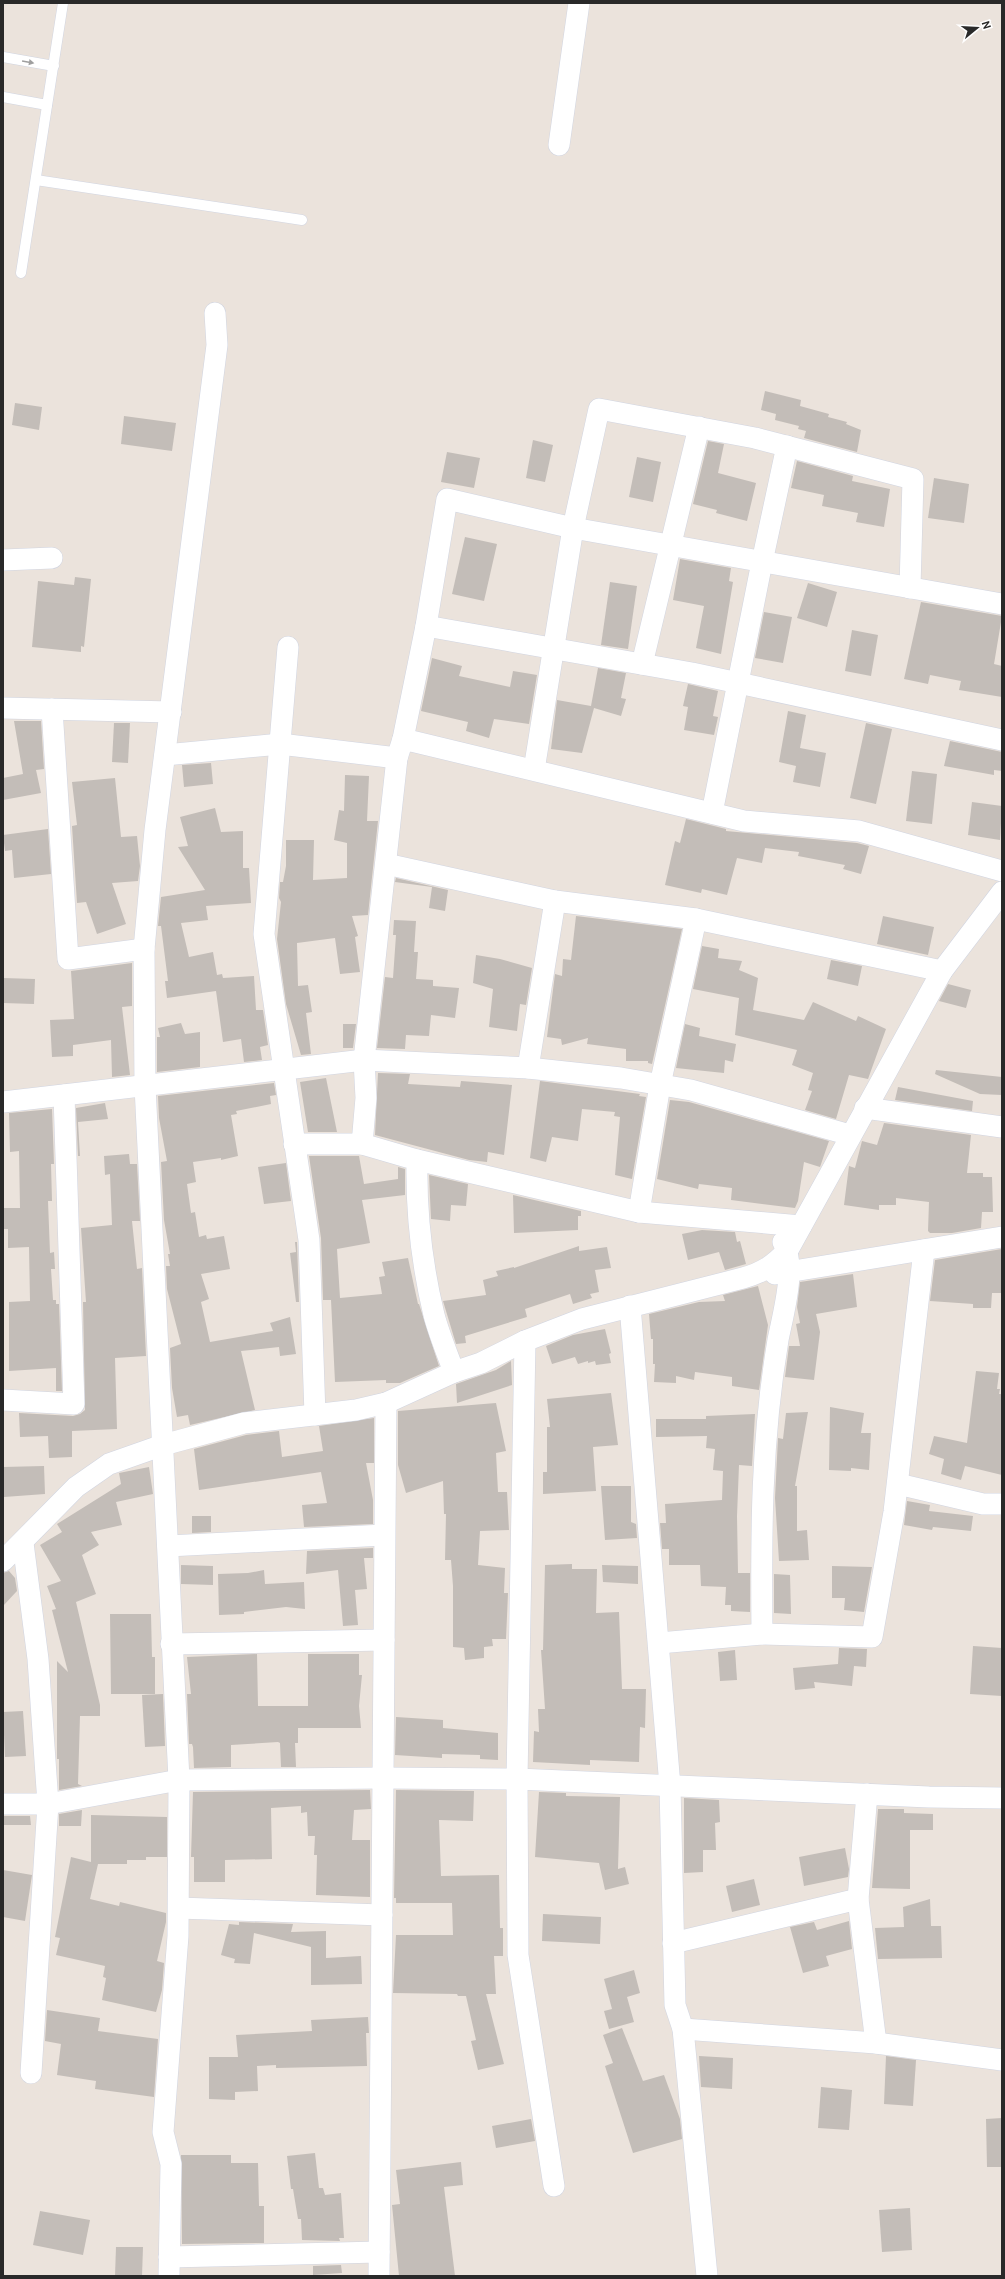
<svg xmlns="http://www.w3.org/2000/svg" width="1005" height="2279" font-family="Cabin,sans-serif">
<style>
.building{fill:#c3bdb8}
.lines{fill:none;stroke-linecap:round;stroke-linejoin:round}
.service-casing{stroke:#d1d5e1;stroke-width:11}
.minor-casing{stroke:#d1d5e1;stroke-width:22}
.service{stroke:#fff;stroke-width:10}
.minor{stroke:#fff;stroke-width:21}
.oneway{fill:#9f9f9f}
</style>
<rect width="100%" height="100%" fill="#ebe3dc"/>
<!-- building -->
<g class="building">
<polygon points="765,391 801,400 800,406 829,414 828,417 847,422 846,424 861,430 857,452 804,438 806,431 798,429 799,426 775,420 776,414 761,410"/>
<polygon points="15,403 42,407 39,430 12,425"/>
<polygon points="124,416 176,423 172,451 121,444"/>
<polygon points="533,440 553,445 545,482 526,478"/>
<polygon points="708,441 724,444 718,473 756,483 747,521 716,513 717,510 693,504"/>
<polygon points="447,452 480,458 474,488 441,482"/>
<polygon points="637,457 661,462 653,502 629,497"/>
<polygon points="797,461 853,476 852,481 890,489 884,527 856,522 858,513 822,506 824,495 791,488"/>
<polygon points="934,478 969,484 964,523 928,518"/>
<polygon points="465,537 497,544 484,601 452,594"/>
<polygon points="680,559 731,568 729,581 733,582 721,654 696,648 704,606 673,600"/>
<polygon points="75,577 91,579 84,647 81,646 81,652 32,647 38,581 74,585"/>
<polygon points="610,582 637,586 628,649 601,645"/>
<polygon points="808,583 837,592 827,627 797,618"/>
<polygon points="921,602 1002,616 994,664 1002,666 1002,697 959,690 961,681 930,675 928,684 904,679"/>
<polygon points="764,612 792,617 783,663 755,658"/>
<polygon points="852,630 878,635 871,676 845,671"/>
<polygon points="432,658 462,666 459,676 510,687 513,671 537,675 529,724 494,719 489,738 466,731 468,722 421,711"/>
<polygon points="598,668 626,673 621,698 626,699 621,716 594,708 582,753 551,749 557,700 591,706"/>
<polygon points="688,684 718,691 713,716 718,717 714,735 684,730 688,707 683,706"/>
<polygon points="788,711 806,715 800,748 826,753 820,787 793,782 796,766 779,762"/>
<polygon points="14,721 41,721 44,769 36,770 41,793 3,800 3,778 23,774"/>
<polygon points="114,723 130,723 128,763 112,762"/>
<polygon points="866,723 892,729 876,804 850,798"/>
<polygon points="950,741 1002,752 1002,771 994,770 994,775 944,766"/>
<polygon points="211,763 213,784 184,787 182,765"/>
<polygon points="912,771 937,774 932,824 906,821"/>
<polygon points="345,775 369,776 367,821 378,821 368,915 352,916 358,936 355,937 360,972 340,974 335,938 297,943 298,986 308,985 312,1012 306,1013 311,1054 301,1055 286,1004 277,939 281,902 279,898 280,882 283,882 286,866 286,840 314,840 313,880 347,878 347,843 334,840 339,810 344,811"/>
<polygon points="115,778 121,837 137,836 140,866 138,881 112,883 126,924 97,934 86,902 77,903 72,826 77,825 72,782"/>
<polygon points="972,802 1002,806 1000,840 968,835"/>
<polygon points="215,808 221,832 243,831 243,868 249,868 251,903 206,906 208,920 181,923 189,957 213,952 217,975 222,974 223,978 254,976 256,1010 263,1010 268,1045 260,1047 262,1060 244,1062 241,1039 223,1042 216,991 167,998 165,981 168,981 161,926 158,926 161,897 205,890 178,847 188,846 180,817"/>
<polygon points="686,819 726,829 726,831 857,843 869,846 861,874 843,869 845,865 798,856 799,852 765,848 762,863 737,858 727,895 702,889 701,893 665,885 675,841 680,843"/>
<polygon points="48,829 51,874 14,878 12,850 5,851 3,835"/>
<polygon points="396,878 448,890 445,911 429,908 432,887 395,882"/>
<polygon points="576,916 682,929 652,1064 648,1063 648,1061 626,1061 626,1049 587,1044 588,1038 562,1045 561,1039 547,1037 555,974 562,976 563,959 571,960"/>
<polygon points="883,916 934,927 928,955 877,944"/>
<polygon points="394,920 416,921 414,952 418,952 416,979 433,980 433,986 459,988 455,1018 431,1015 429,1036 406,1035 405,1049 377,1048 385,977 393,978 396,935 393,935"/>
<polygon points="702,946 719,949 718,958 742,961 739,970 758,978 753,1010 804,1020 813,1002 856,1021 858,1016 886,1029 868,1079 849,1075 836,1119 805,1110 812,1091 808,1090 813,1073 792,1065 797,1050 735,1035 739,998 693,989"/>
<polygon points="476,955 500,959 532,968 526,1005 520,1004 517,1031 489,1027 493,989 473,983"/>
<polygon points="831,960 862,966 858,986 827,979"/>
<polygon points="132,963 132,1006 122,1007 130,1075 112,1077 111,1040 73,1045 73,1056 52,1057 50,1020 74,1019 71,971"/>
<polygon points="3,978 35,979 34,1004 3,1003"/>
<polygon points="948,984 971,990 966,1008 939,1001"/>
<polygon points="181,1023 185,1034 200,1032 200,1067 157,1072 157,1037 160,1037 158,1028"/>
<polygon points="343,1024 356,1024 353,1048 343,1048"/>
<polygon points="685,1024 700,1028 699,1036 736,1044 733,1062 725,1060 724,1073 676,1068"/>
<polygon points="936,1070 1002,1077 1002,1095 980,1094 935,1074"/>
<polygon points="378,1073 410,1074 408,1084 460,1087 461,1081 512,1085 504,1155 488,1152 487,1162 469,1160 375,1135"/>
<polygon points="326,1078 337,1132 308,1132 300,1082"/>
<polygon points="540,1081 640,1094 639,1096 646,1097 632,1179 615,1175 620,1117 614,1116 615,1112 582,1109 578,1141 552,1137 546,1162 530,1158"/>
<polygon points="274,1083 276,1095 270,1096 271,1104 236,1111 237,1114 231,1115 238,1156 221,1160 221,1158 193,1162 196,1182 187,1184 191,1213 195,1212 199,1237 206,1235 207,1239 224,1236 230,1269 201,1274 209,1299 201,1302 210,1342 273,1331 270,1323 290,1317 296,1354 280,1356 279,1347 241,1351 255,1410 190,1425 188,1415 177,1417 172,1388 170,1348 181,1344 167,1289 166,1266 170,1266 168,1254 170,1254 164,1220 161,1162 167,1161 159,1118 158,1096"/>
<polygon points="898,1087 973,1101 972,1111 895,1100"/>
<polygon points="670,1100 689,1102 829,1141 820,1167 804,1162 798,1201 795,1208 731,1200 732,1188 699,1184 698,1189 657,1179"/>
<polygon points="105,1103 108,1119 78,1122 80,1156 78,1156 76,1108"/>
<polygon points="52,1109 54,1164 51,1164 52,1201 48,1201 50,1253 54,1252 55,1269 51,1269 53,1300 56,1300 56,1304 59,1304 62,1391 56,1391 56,1368 9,1371 9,1302 30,1301 29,1247 8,1248 8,1229 3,1229 3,1208 20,1208 19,1151 10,1152 9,1113"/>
<polygon points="884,1123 971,1135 967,1173 983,1173 983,1177 992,1177 993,1212 982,1212 981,1228 952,1233 930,1233 928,1231 929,1202 896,1198 896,1205 879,1205 879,1210 844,1205 849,1166 855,1168 862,1141 877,1145"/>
<polygon points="129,1154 130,1164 137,1164 140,1221 132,1221 137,1269 142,1268 146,1356 115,1358 117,1429 72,1431 72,1457 49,1458 48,1436 20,1437 19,1413 73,1416 80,1414 85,1410 83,1302 86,1302 81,1228 112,1225 110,1174 105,1175 104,1156"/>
<polygon points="309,1156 359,1156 364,1184 398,1179 398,1167 405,1169 405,1195 362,1200 370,1243 337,1249 340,1298 382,1294 379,1277 385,1276 382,1262 408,1258 418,1304 419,1304 439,1366 400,1383 386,1383 386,1380 335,1382 331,1300 323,1300 321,1238"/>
<polygon points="286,1163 291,1201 264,1204 258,1167"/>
<polygon points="429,1175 468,1184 466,1206 451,1205 450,1221 431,1219"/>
<polygon points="513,1195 581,1211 581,1216 578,1216 578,1230 514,1233"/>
<polygon points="702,1230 735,1232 737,1242 740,1241 746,1264 725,1270 719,1252 688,1260 682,1234"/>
<polygon points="295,1242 297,1242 299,1302 296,1302 290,1253 296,1252"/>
<polygon points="579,1246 579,1251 607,1247 611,1268 595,1270 599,1292 590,1294 592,1298 573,1304 570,1294 525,1309 527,1317 465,1336 466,1343 456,1344 443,1301 486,1295 483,1280 498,1276 496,1271 514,1267 514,1268"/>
<polygon points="1002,1249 1002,1293 992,1293 991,1308 973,1308 973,1304 930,1301 935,1260"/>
<polygon points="853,1274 857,1307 816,1314 820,1332 814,1380 785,1377 789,1346 800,1346 796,1324 800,1323 797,1307 800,1282"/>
<polygon points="758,1286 768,1325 759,1390 732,1386 732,1377 695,1372 694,1380 676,1376 676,1383 654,1382 655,1364 653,1364 653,1339 651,1339 649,1314 699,1302 725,1301 723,1295"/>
<polygon points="605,1329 611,1353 609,1354 611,1363 596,1365 595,1361 588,1363 588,1361 578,1364 575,1357 552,1364 546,1346 573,1335"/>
<polygon points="511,1361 512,1385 457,1403 456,1384 496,1370"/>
<polygon points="976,1371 999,1373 997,1389 1000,1389 999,1394 1002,1394 1002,1475 965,1466 961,1480 941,1474 944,1459 929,1454 934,1436 967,1443"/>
<polygon points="611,1393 618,1445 593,1447 596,1491 543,1494 543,1472 547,1472 547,1427 550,1427 547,1399"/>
<polygon points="496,1403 506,1451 496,1453 498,1492 507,1492 509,1530 480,1531 478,1565 505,1568 504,1593 508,1593 506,1639 492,1639 493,1646 484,1647 484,1658 465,1660 464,1648 453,1647 453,1586 451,1560 445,1560 446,1514 444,1514 443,1481 406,1493 398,1465 398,1411"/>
<polygon points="830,1407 864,1413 861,1433 871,1433 869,1470 851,1468 851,1471 829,1470"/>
<polygon points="808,1412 795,1486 797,1486 797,1531 807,1530 809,1560 779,1561 775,1498 778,1438 783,1439 786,1413"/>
<polygon points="755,1414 752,1466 739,1465 737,1516 738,1573 750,1573 750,1612 731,1611 731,1605 725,1605 726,1587 701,1586 700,1565 669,1565 669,1549 662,1549 660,1523 666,1523 665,1504 722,1500 723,1471 713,1470 715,1449 706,1448 707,1436 656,1437 656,1419 706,1419 706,1416"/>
<polygon points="374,1418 374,1463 366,1463 373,1500 373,1524 304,1527 302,1505 327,1503 321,1472 199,1490 194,1449 246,1435 279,1431 282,1457 323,1451 319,1426"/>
<polygon points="44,1466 45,1494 4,1497 3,1467"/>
<polygon points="149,1467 153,1494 116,1502 122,1525 91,1532 99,1545 82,1555 96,1594 76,1602 100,1705 100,1716 80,1716 78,1784 82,1786 59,1790 59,1759 57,1759 57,1661 68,1672 52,1610 56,1609 47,1586 61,1581 40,1545 62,1532 57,1524 121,1484 119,1473"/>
<polygon points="601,1486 631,1486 631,1522 636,1524 637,1538 605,1540"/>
<polygon points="907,1501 930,1505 929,1511 973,1516 971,1531 933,1527 932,1530 904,1525"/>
<polygon points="192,1516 211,1516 211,1532 192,1533"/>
<polygon points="373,1548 373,1558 364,1558 367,1589 355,1590 358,1625 343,1626 338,1570 306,1574 307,1551"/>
<polygon points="572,1564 572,1569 597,1569 596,1613 619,1612 622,1689 646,1689 645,1728 640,1727 639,1762 590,1760 590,1765 533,1762 534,1731 539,1732 538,1709 545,1709 541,1650 543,1650 545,1565"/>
<polygon points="181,1565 213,1566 213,1585 181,1584"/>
<polygon points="602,1565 638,1566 638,1584 603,1582"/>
<polygon points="832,1566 872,1567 864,1612 844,1610 845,1598 832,1598"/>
<polygon points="264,1570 265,1584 304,1582 305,1609 286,1607 244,1612 244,1614 219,1615 218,1574 248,1573"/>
<polygon points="9,1571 15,1578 17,1591 3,1606 3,1573"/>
<polygon points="774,1574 790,1575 791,1614 774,1613"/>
<polygon points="110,1614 151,1614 152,1657 155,1657 155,1694 111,1694"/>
<polygon points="973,1646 1002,1648 1002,1696 970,1694"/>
<polygon points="839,1648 867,1649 866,1667 854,1666 852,1686 814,1682 815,1688 795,1690 793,1668 838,1664"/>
<polygon points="735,1650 737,1680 720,1681 718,1652"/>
<polygon points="257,1654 258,1706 308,1706 308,1654 359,1654 359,1675 362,1675 359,1706 361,1728 298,1728 298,1743 295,1743 296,1767 281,1767 280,1743 278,1742 231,1745 231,1767 194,1768 193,1747 192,1744 189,1744 187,1694 191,1694 187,1657"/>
<polygon points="163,1694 165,1746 145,1747 142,1695"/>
<polygon points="23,1711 26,1756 5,1757 3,1712"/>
<polygon points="396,1717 443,1720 443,1728 498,1733 498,1760 480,1759 480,1755 442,1754 442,1758 395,1755"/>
<polygon points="370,1790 371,1809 354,1810 352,1840 370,1840 370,1897 316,1895 317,1855 314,1855 315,1836 308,1836 307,1812 301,1813 301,1806 271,1808 272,1859 225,1860 225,1882 194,1882 194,1857 191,1857 193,1792"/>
<polygon points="396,1790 474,1791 473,1821 439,1820 441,1876 499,1875 500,1928 503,1928 503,1956 494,1956 496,1994 486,1994 504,2064 478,2070 471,2041 476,2040 466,1996 458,1996 457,1994 393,1993 396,1935 453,1935 452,1903 396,1903 396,1898 394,1898"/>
<polygon points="539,1792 566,1793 566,1796 620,1797 618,1869 625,1867 629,1884 605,1890 599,1863 535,1857"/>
<polygon points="684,1798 719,1800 720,1822 715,1823 716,1850 703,1850 703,1872 684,1873"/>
<polygon points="878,1809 904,1809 904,1813 933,1814 933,1830 910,1830 910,1889 872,1888"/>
<polygon points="82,1810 81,1826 59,1826 59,1814"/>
<polygon points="91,1815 167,1817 167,1857 146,1857 146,1860 127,1860 127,1864 98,1864 90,1899 119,1906 120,1902 166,1913 166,1922 157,1961 164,1963 162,1990 156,2012 102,2000 106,1978 103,1977 105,1966 56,1955 60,1938 55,1937 71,1857 91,1862"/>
<polygon points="3,1816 30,1816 31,1825 3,1825"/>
<polygon points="845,1848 849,1869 848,1877 804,1886 799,1857"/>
<polygon points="3,1870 32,1875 25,1921 3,1917"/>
<polygon points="754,1879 760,1905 732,1912 726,1886"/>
<polygon points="930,1899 931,1926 941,1926 942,1958 878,1959 875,1928 904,1927 903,1907"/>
<polygon points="543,1914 601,1917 600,1944 542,1941"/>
<polygon points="849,1921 852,1949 826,1956 829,1966 803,1973 790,1927 814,1922 817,1930"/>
<polygon points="239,1922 293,1924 291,1932 326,1931 326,1958 361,1956 362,1984 311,1985 311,1947 254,1933 250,1964 234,1963 235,1959 221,1955 229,1924 239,1925"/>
<polygon points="634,1970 640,1993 627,1997 634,2022 609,2029 604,2011 612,2009 604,1979"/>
<polygon points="47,2010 100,2018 98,2031 158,2039 154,2097 95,2089 96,2081 57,2075 61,2044 45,2041"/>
<polygon points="368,2017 369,2033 366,2033 367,2066 276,2068 276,2065 257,2066 258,2091 235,2092 235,2100 209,2099 209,2057 238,2057 236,2035 312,2031 311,2020"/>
<polygon points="622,2028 643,2081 664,2075 680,2119 682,2139 633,2153 605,2066 613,2063 603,2035"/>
<polygon points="699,2056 733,2058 732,2089 701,2087"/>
<polygon points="886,2056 916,2060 913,2106 884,2104"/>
<polygon points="821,2087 852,2090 849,2130 818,2128"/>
<polygon points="1002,2118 1002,2167 987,2167 986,2119"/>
<polygon points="531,2119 535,2141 496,2148 492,2126"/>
<polygon points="315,2153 319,2188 323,2188 325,2195 341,2193 344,2238 339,2238 340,2241 302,2240 301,2219 298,2219 293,2189 291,2189 287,2156"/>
<polygon points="181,2155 231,2155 231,2163 258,2163 259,2206 264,2206 264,2243 182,2244"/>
<polygon points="461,2162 463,2185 444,2187 455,2276 399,2276 392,2205 400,2204 396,2170"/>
<polygon points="910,2208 912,2250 882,2252 879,2210"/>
<polygon points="40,2211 90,2220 83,2255 33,2245"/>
<polygon points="116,2247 143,2247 142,2276 115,2276"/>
<polygon points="341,2265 342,2273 313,2275 313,2266"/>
</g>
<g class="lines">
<!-- service casing -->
<g class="service-casing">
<g id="service">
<polyline points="3,57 54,66"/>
<polyline points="3,97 47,105"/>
<polyline points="36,180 302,220"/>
<polyline points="21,273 63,3"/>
</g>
</g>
<!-- minor casing -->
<g class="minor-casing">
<g id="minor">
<polyline points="559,145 579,3"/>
<polyline points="3,560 52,558"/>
<polyline points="426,626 692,673 1002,740"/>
<polyline points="288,647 264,934 309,1240 315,1415"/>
<polyline points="642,664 699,427"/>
<polyline points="3,708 171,712"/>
<polyline points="52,709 68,959 144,949"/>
<polyline points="403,739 426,626 447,499 573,528 599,409 755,438 913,479 910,588"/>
<polyline points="165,755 280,744 397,758"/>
<polyline points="534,770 573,528 1002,604"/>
<polyline points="712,813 762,562 787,446"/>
<polyline points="386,864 555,901 696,919 942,971"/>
<polyline points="696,919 660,1085 639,1212 801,1226"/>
<polyline points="528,1068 555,901"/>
<polyline points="3,1102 364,1060 528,1068 621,1078 691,1090 850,1135"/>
<polyline points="865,1108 1002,1127"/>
<polyline points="294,1144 362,1144"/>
<polyline points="417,1160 639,1212"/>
<polyline points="775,1274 1002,1237"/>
<polyline points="630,1306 670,1786 675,2005 683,2029 707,2276"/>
<polyline points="525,1341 517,1779 518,1955 554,2186"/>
<path d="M454,1372C447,1353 439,1334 434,1315C422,1265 416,1212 417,1160L362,1144L366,1098L364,1060L397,758L403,739L744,821L859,831L1002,871"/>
<polyline points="3,1400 74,1404 64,1095"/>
<polyline points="898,1484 983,1504 1002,1504"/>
<polyline points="23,1543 38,1659 48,1804 31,2073"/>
<polyline points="168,1546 384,1535"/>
<path d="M3,1561L76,1487L109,1464L163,1445L244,1423L356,1410L386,1403L454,1372L481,1363L525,1341L582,1319L743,1278C762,1273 774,1265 788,1250L942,971L1002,892"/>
<path d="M762,1634C761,1533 761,1441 778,1340C783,1314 797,1266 783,1242"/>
<polyline points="659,1643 762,1634 872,1637 894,1512 924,1250"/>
<polyline points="171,1644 384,1640"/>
<polyline points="3,1804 48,1804 179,1780 383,1778 517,1779 929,1797 1002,1798"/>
<polyline points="858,1899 876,2043"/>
<polyline points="179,1908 382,1915"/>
<polyline points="673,1943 858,1899 867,1794"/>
<polyline points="683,2029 876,2043 1002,2060"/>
<polyline points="169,2257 379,2252"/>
<polyline points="169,2276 171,2164 163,2132 178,1936 179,1780 145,1086 144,949 155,830 217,345 215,313"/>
<polyline points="379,2276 386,1403"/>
</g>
</g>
<!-- service -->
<use href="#service" class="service"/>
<!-- minor -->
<use href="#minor" class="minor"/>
</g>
<!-- one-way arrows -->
<defs><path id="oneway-solid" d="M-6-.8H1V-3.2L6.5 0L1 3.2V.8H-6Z"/></defs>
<use class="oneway" href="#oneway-solid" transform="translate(28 62) rotate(10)"/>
<!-- border -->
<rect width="1005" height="2279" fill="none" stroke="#292929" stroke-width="8"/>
<!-- north arrow -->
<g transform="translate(977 28) rotate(72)" stroke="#ffffff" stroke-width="3" paint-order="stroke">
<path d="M0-3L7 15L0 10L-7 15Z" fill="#292929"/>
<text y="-6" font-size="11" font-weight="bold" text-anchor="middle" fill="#292929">N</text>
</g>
</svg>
